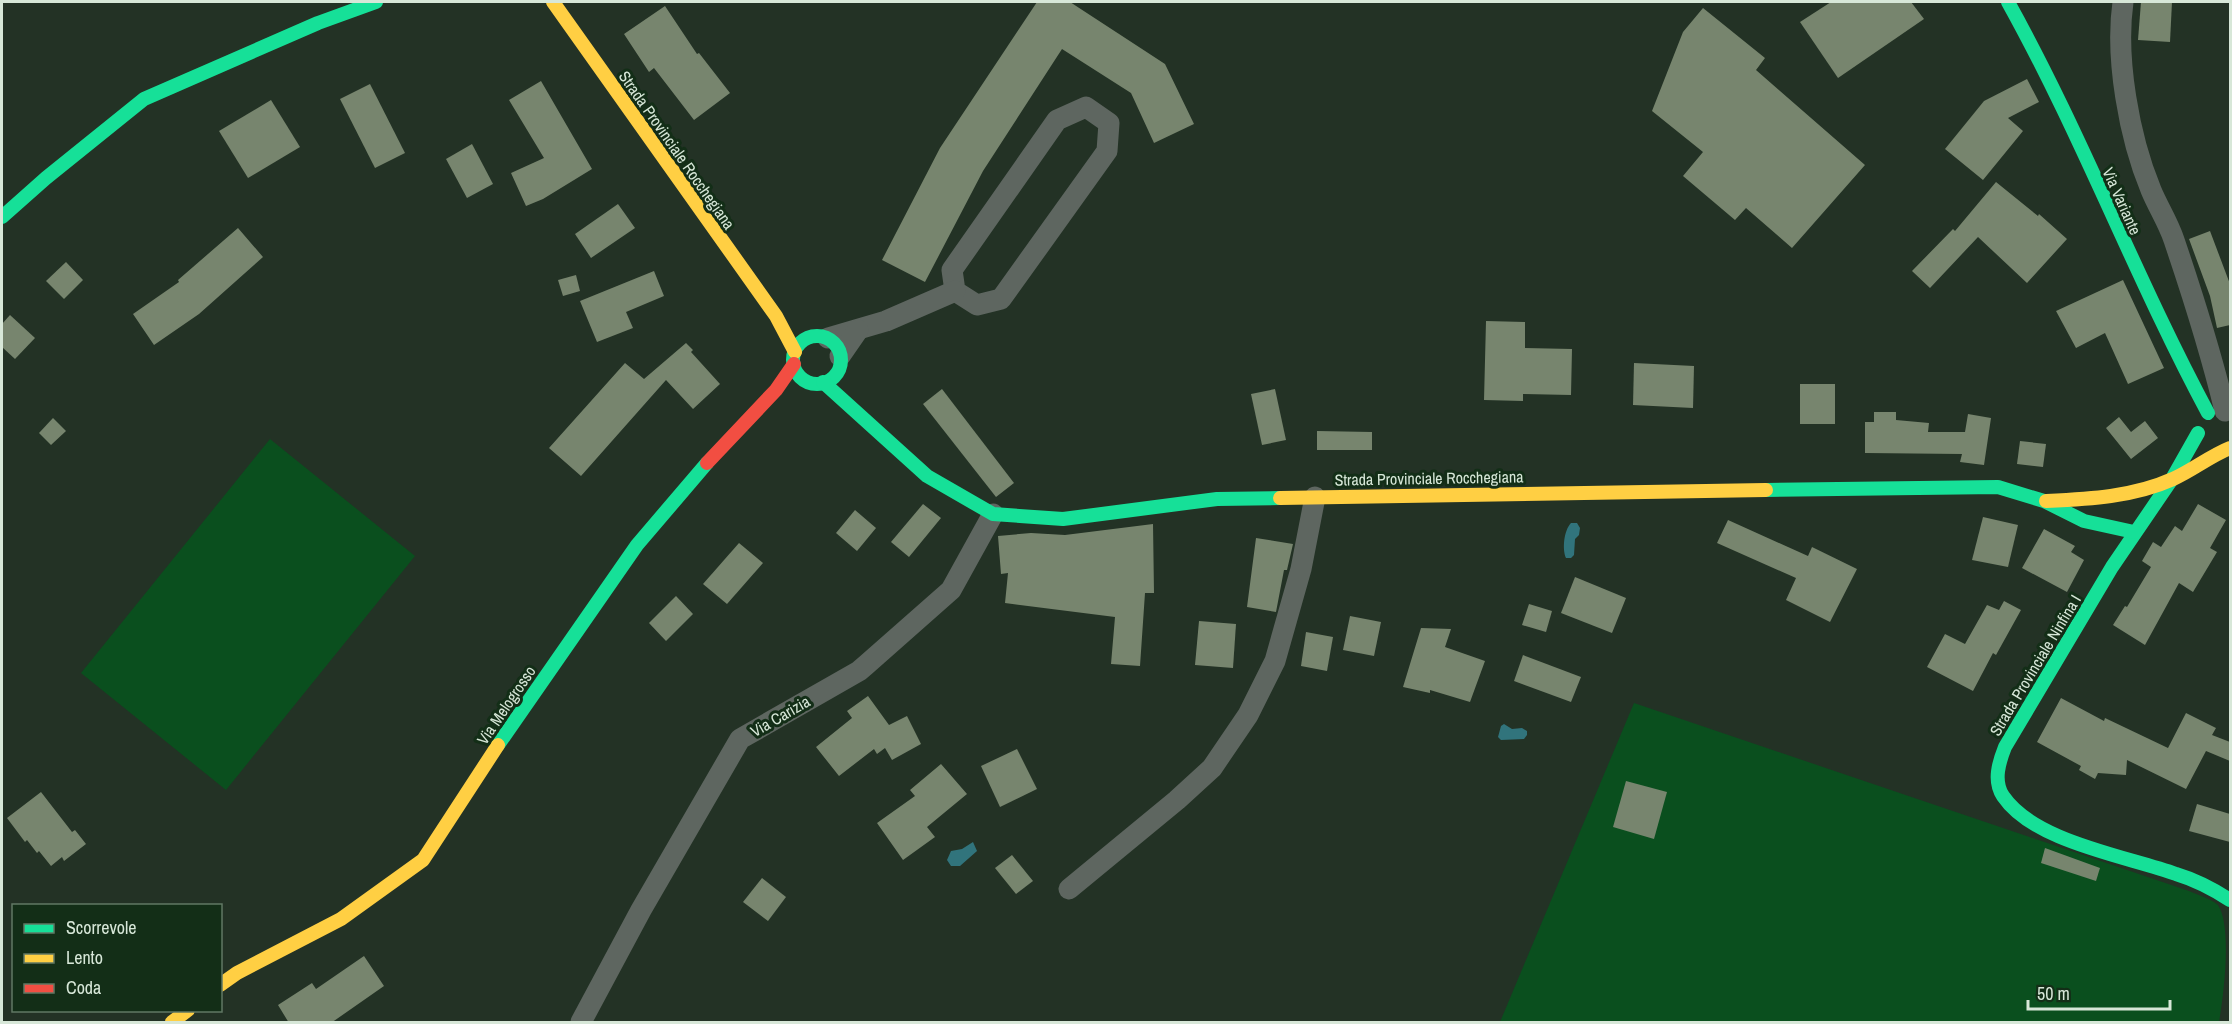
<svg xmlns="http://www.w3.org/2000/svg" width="2232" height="1024" font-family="'Archivo Narrow',sans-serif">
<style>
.green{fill:#0a4f1e}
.water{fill:#31747c}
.building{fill:#77856e}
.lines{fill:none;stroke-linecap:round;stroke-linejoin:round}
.street{stroke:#5e6660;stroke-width:21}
.fast{stroke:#16e098;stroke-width:14}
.slow{stroke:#ffcf43;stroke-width:14}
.jam{stroke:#f24e42;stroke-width:14}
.labels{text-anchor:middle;stroke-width:6;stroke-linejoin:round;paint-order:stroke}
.street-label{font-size:16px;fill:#d7e7d8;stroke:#132e17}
</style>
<rect width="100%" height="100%" fill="#233225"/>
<!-- green -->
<g class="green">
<polygon points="270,439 415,556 226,790 81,673"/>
<path d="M1634,703L2189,891C2198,895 2211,899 2218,905C2232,926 2224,994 2219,1022H1500Z"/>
</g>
<!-- water -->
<g class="water">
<path d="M1571,523H1577L1580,528L1579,535L1575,539L1574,555L1571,558H1566C1562,549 1564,530 1571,523Z"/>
<polygon points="1504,724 1512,729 1522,728 1527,731 1527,735 1524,739 1501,740 1498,737 1501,726"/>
<polygon points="973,842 977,851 960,866 951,866 947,860 951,851 962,849"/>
</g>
<!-- building -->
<g class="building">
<polygon points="1037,2 1070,2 1165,64 1194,124 1154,143 1131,93 1062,49 983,171 925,282 882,260 940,148"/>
<polygon points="1831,2 1911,2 1924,19 1838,78 1800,22"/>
<polygon points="2141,2 2172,2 2170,42 2138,40"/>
<polygon points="665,6 697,54 699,53 730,93 694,120 654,68 649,72 624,34"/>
<polygon points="1703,8 1765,58 1756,70 1865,165 1792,248 1746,208 1735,220 1683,176 1703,152 1652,111 1683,32"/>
<polygon points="2027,79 2039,102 2008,118 2023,131 1983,180 1945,149 1984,101"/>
<polygon points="541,81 592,169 543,199 526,206 511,173 544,158 509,100"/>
<polygon points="370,84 405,153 375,168 340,99"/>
<polygon points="271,100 300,147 248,178 219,131"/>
<polygon points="472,144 493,184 467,198 446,159"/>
<polygon points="1996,182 2038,216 2039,214 2067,239 2027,283 1978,237 1930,288 1912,271 1953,229 1955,231"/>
<polygon points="618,204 635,228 591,258 575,234"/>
<polygon points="238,228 263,257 199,314 154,345 133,314 179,282 178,280"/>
<polygon points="2210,231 2230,284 2230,325 2217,328 2210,296 2189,239"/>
<polygon points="66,262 83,280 64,299 46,281"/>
<polygon points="654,271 664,296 626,312 633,328 597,342 580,301"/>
<polygon points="576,275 580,291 563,296 558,280"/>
<polygon points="2123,280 2164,368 2128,384 2105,333 2076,348 2056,311"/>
<polygon points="10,315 35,338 15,359 2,347 2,324"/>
<polygon points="1486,321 1525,322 1525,348 1572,349 1571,395 1523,394 1523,401 1484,400"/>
<polygon points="686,343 693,350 691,352 720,384 693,409 666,380 581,476 549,448 625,363 644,379"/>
<polygon points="1634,363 1694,366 1693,408 1633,405"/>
<rect x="1800" y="384" width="35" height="40"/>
<polygon points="942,389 1014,483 996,497 923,404"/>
<polygon points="1275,389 1286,440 1262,445 1251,394"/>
<polygon points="1874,412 1896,412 1896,420 1929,423 1928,432 1965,432 1968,414 1991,418 1984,465 1960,462 1962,454 1865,453 1865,422 1874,422"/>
<polygon points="2119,417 2131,432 2145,421 2158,438 2131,459 2106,428"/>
<polygon points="53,418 66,431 51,445 39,433"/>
<polygon points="1317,431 1372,432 1372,450 1317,450"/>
<polygon points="2020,441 2046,444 2043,467 2017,464"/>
<polygon points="923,504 941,518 909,557 891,542"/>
<polygon points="2198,504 2226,520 2210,548 2217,552 2193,592 2179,583 2145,645 2113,625 2125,606 2127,607 2151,567 2142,561 2153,542 2161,547 2175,526 2182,531"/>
<polygon points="855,510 876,528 857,551 836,533"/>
<polygon points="1983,517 2018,525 2008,567 1972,560"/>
<polygon points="1728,520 1808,556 1812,547 1857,569 1830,622 1786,600 1796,578 1717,543"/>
<polygon points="1153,524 1154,593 1145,593 1140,666 1111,664 1115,617 1005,603 1008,573 1001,574 998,536 1031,533 1065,535"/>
<polygon points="2044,529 2075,546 2071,552 2084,560 2067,592 2022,568"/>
<polygon points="1256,538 1293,544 1287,570 1284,570 1276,612 1247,607"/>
<polygon points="739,543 763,563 727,604 703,584"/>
<polygon points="1575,577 1626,598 1612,633 1561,613"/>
<polygon points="676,596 693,614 666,641 649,623"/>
<polygon points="2004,601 2021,610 1996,655 1993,653 1973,691 1927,667 1945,634 1965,644 1987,605 1999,610"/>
<polygon points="1529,604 1552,611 1546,632 1522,625"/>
<polygon points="1350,616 1381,622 1374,656 1343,650"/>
<polygon points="1199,621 1236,624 1233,668 1195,665"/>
<polygon points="1421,628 1451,629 1445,647 1485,661 1470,702 1430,690 1430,693 1403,687"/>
<polygon points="1306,632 1333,637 1327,671 1301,666"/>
<polygon points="1523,655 1581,677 1571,702 1514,681"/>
<polygon points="868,696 889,725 907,716 921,744 892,760 885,748 877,754 874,749 839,776 816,747 852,718 847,711"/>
<polygon points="2061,698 2104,721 2105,718 2168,748 2186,713 2216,728 2212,735 2230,742 2230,761 2206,751 2186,789 2127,760 2126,775 2098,773 2095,779 2079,770 2081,766 2037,742"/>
<polygon points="1017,749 1037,789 1000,807 981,766"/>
<polygon points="941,764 967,794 927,827 935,837 903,860 877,823 915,796 910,790"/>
<polygon points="1626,781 1667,792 1654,839 1613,827"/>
<polygon points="41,792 72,832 75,830 86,844 64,861 62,857 51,866 39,851 37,853 27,840 25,842 7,818"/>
<polygon points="2197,804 2230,814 2230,842 2189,831"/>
<polygon points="2045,848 2100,868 2096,881 2041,863"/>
<polygon points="1012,855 1033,881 1016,894 995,868"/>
<polygon points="762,878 786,897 768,921 743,902"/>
<polygon points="364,956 384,986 331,1023 289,1023 278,1005 312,983 316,989"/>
</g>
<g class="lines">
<!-- street -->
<g class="street">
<path d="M2123,2C2115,58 2129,137 2151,190C2158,207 2168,222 2174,240C2193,296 2211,353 2225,411"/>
<polygon points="1086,107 1109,123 1107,151 1001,299 977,305 955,291 952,270 1057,120"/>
<polyline points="828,338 886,321 955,291"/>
<polyline points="840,356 858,330"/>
<polyline points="1069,889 1177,800 1212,768 1248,715 1275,661 1301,569 1315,497"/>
<polyline points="581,1022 641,910 740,739 859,671 866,665 951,590 993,514"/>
</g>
<!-- fast -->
<g class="fast">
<path d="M2008,2C2082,135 2136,279 2208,413"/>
<polyline points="2,217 46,178 144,99 318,23 376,2"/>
<circle cx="817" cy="360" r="24"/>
<polyline points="823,382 927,476 993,514 1063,519 1217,499 1280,498"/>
<path d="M2198,433L2172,479L2112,567L2005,747C1999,762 1993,781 2003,796C2034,842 2126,856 2176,874C2196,880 2213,889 2230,900"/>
<polyline points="1766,490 1998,487 2044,501 2084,521 2134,532"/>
<polyline points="498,745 637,545 707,463"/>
</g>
<!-- slow -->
<g class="slow">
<polyline points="553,2 776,316 795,352"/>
<polyline points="1280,498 1766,490"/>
<path d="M2046,501C2089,499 2133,497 2173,479C2193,470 2210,456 2230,448"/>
<polyline points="220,985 237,973 341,919 423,860 498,745"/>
<polyline points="172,1022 188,1010"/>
</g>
<!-- jam -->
<polyline class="jam" points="707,463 776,390 794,364"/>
</g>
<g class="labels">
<!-- street labels -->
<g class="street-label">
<text transform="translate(677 150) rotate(55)" y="6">Strada Provinciale Rocchegiana</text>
<text transform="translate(2122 201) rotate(66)" y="6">Via Variante</text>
<text transform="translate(1429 478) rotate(-1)" y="6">Strada Provinciale Rocchegiana</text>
<text transform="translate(2035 665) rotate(-59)" y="6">Strada Provinciale Ninfina I</text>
<text transform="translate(506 705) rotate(-56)" y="6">Via Melogrosso</text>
<text transform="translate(780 716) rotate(-30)" y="6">Via Carizia</text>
</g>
</g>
<!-- border -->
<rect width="2232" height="1024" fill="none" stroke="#d7e7d8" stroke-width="6"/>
<!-- legend -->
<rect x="12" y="904" width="210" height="108" fill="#132e17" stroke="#617864" stroke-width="1.5"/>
<rect x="24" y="924" width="30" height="9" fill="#16e098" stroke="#617864" stroke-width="1.5"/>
<text x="66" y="934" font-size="18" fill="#d7e7d8">Scorrevole</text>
<rect x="24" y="954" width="30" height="9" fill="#ffcf43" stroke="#617864" stroke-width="1.5"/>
<text x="66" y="964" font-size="18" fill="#d7e7d8">Lento</text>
<rect x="24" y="984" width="30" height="9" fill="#f24e42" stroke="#617864" stroke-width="1.5"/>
<text x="66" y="994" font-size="18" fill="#d7e7d8">Coda</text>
<!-- scale -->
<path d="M2028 1000v9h142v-9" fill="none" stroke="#d7e7d8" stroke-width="3"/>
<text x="2037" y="1000" font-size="18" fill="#d7e7d8" stroke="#132e17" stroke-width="4.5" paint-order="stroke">50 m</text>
</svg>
